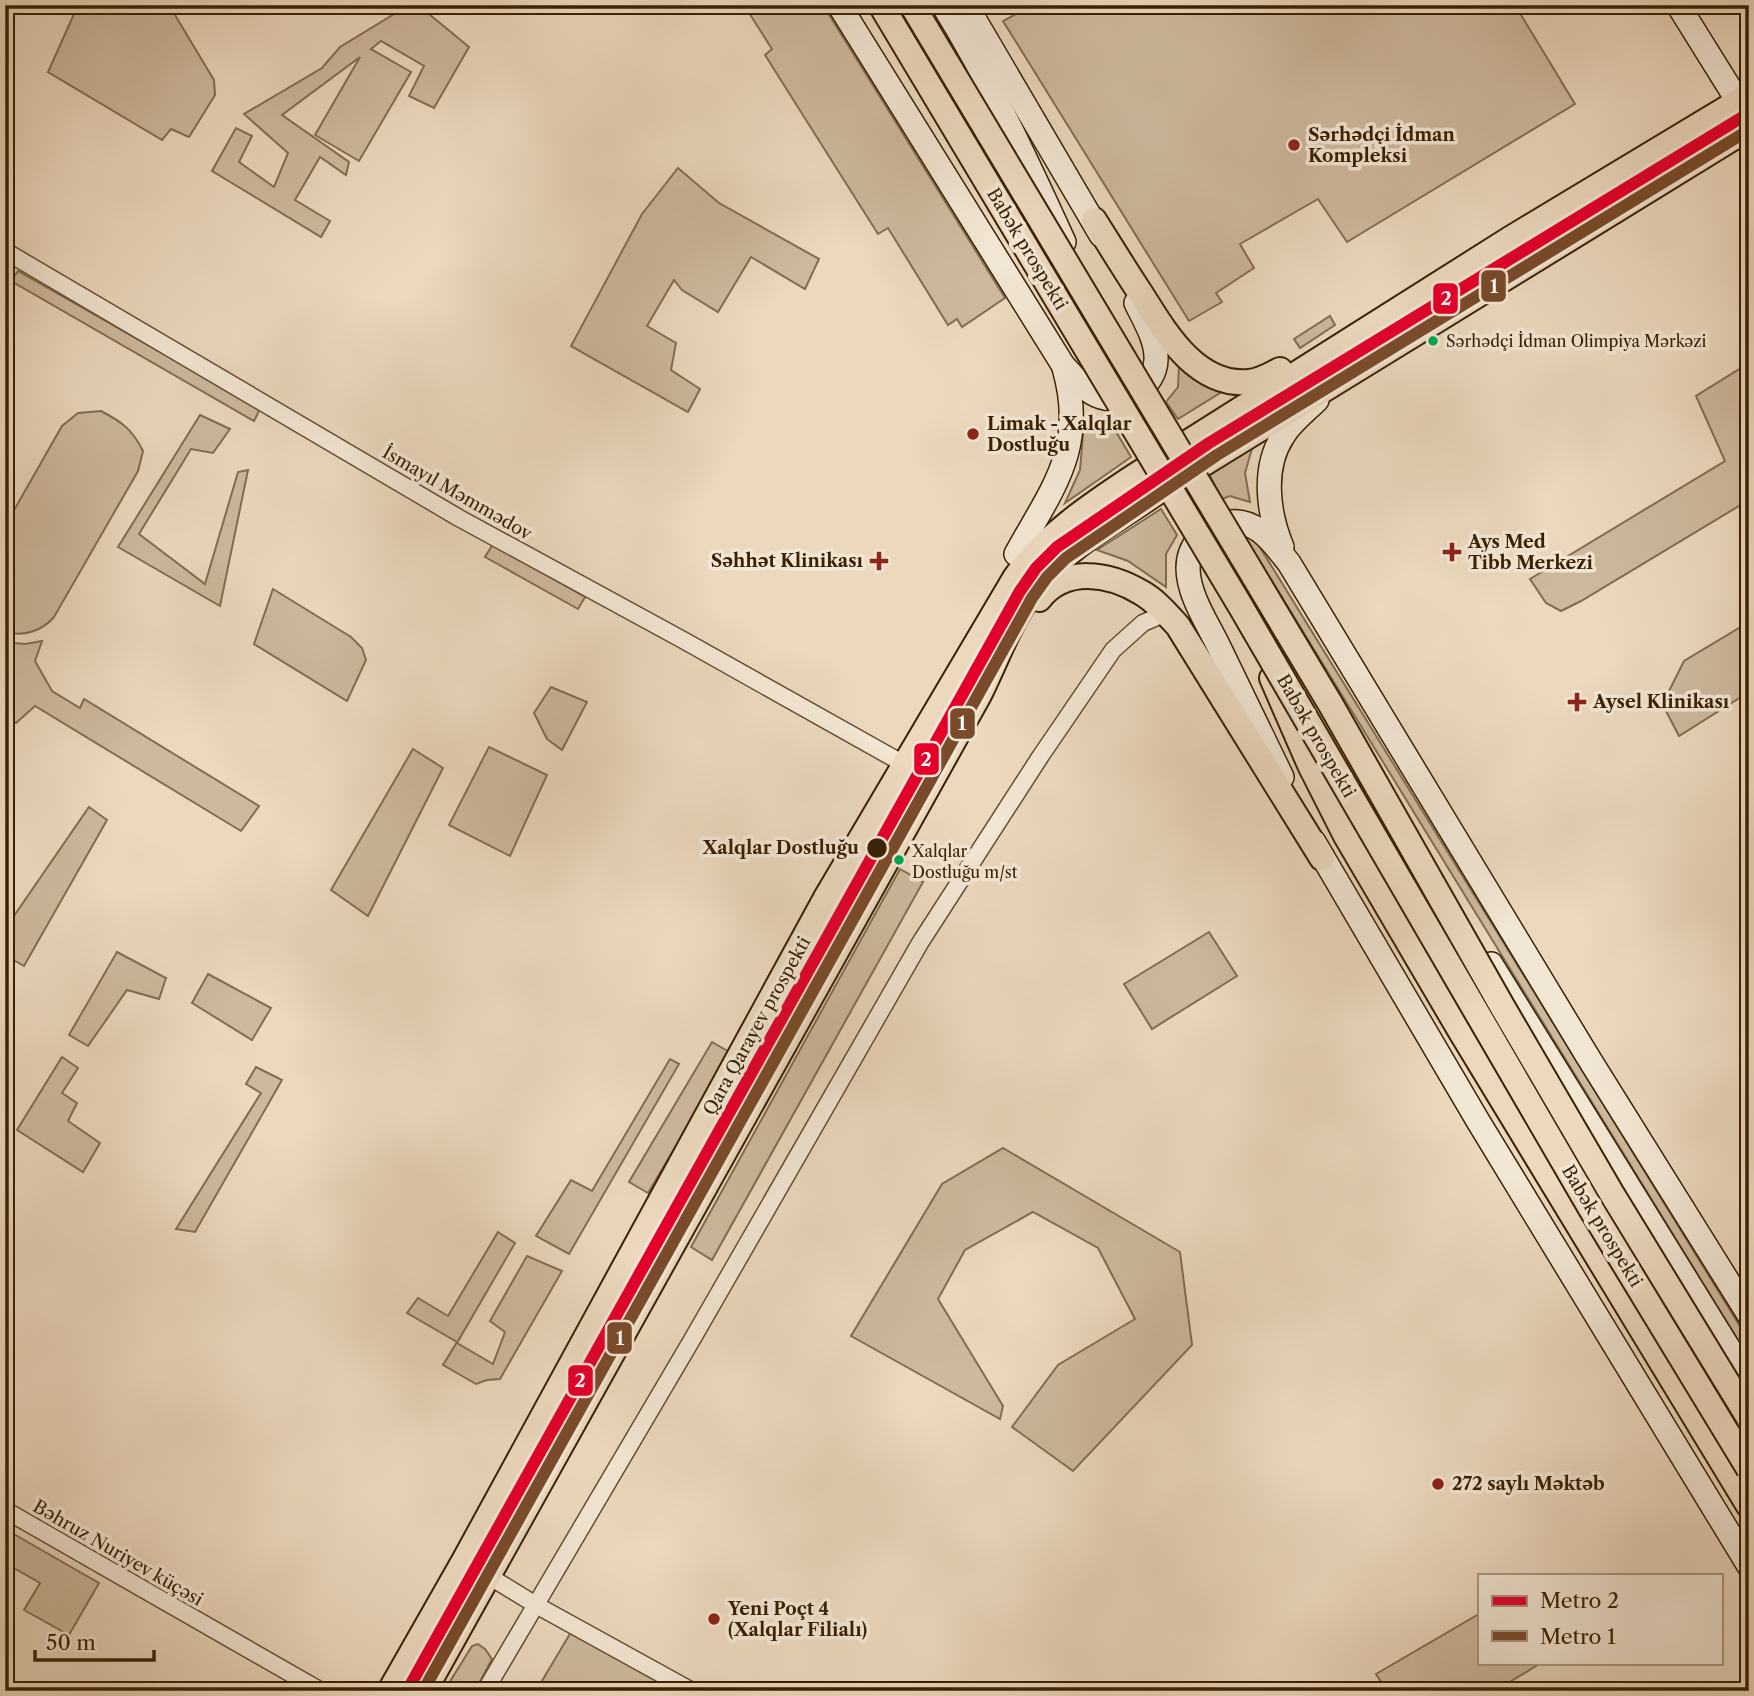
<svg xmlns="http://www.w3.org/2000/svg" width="1754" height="1696" font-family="'Libre Caslon Text',serif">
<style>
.green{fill:#cdb99d;stroke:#836d50;stroke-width:2}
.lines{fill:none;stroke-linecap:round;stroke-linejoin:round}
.minor-casing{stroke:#664f31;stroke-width:19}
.secondary-casing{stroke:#392102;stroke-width:26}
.primary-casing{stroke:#392102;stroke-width:28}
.minor{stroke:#f2e6d4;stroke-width:16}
.secondary{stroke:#f2e6d4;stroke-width:23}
.primary{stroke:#ebd8bd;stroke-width:24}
.primary-bridge-casing{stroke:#392102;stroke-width:28;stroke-linecap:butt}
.primary-bridge{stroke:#ebd8bd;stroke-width:24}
.metro-1-casing{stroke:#f2e6d4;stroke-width:18}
.metro-2-casing{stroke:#f2e6d4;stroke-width:18}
.metro-1{stroke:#e4002b;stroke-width:12}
.metro-2{stroke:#7a4b2a;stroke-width:12}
.poi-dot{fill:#8f2418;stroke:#f2e6d4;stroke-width:2.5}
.bus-dot{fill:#00a651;stroke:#f2e6d4;stroke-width:2.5}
.stop-dot{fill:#392102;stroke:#f2e6d4;stroke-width:2.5}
.labels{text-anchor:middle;stroke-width:7;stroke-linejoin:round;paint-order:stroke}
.bus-label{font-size:16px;fill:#392102;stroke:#f2e6d4;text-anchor:start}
.poi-label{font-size:18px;font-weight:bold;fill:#392102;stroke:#f2e6d4;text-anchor:start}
.street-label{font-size:18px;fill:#392102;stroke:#f2e6d4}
.stop-label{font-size:18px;font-weight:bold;fill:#392102;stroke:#f2e6d4;text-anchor:end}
.line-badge{stroke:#f2e6d4;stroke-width:2.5}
.badge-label{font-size:19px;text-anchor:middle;font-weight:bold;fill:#fff}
</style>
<rect width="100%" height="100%" fill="#ebd8bd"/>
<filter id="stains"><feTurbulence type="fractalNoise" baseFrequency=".00286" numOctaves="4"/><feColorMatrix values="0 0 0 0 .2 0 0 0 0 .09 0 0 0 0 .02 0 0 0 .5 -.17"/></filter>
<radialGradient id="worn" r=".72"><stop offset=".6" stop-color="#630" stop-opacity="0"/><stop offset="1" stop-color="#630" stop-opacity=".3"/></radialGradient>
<!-- green -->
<g class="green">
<polygon points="78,5 169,5 214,80 215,95 189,137 171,129 162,140 48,72"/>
<polygon points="409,5 418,5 469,47 434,108 409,96 424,66 381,41 371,49 411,72 359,161 315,135 360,57 282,115 349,162 346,175 320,157 295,200 330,221 321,237 212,171 236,128 252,136 239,162 274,187 288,153 244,114 322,68 340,47"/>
<polygon points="744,5 823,5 1005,298 962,327 957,319 948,325 888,228 878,234 765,55 772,49"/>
<polygon points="1027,5 1515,5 1575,104 1347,242 1318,199 1240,244 1254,268 1216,293 1222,302 1189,321 1003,21 1025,9"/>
<polygon points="678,168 719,203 819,259 805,289 751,257 718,312 682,290 674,280 647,326 676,343 671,370 700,389 688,412 571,346 642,214"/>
<polygon points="18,271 260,409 254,421 11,281"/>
<polygon points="1330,316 1335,325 1300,348 1294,339"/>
<polygon points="1749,363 1749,500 1581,601 1561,611 1546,603 1530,579 1725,461 1696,396"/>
<polygon points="1179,365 1228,388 1178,419 1166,402 1178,387"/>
<path d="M101,411C122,422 132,429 143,451L138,471L54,617C43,630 23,638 5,631V526L62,426L78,413Z"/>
<polygon points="200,415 230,429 213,453 191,449 139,534 205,584 238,472 248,470 220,606 118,547"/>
<polygon points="1084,423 1115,430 1131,457 1065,503 1080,470"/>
<polygon points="1255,438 1245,473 1250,502 1230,496 1222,499 1207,470"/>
<polygon points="1161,509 1177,535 1166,554 1166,587 1128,561 1097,550"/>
<polygon points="1243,534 1253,536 1749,1341 1749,1358"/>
<polygon points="493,544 585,597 578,609 485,557"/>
<polygon points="273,589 351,637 362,648 366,660 347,701 254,644"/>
<polygon points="1749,622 1749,692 1679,736 1666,711 1669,691 1684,661"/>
<polygon points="42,641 35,661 52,691 80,708 84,699 259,806 241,831 35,706 16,723 5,716 5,642 25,644"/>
<polygon points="551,687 587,702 562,750 547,739 534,713"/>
<polygon points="489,747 547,775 510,856 449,825"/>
<polygon points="413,749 443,768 368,916 331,890"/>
<polygon points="89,807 107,820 24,966 5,955 5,926 7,926"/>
<polygon points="900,869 923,882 712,1260 691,1247"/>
<polygon points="1209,932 1237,976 1152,1029 1124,984"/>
<polygon points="117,952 166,978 159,999 127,990 88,1046 69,1035"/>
<polygon points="208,974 271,1008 252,1040 192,1003"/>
<polygon points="712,1042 731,1053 648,1193 629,1182"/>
<polygon points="62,1057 78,1068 62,1093 77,1103 68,1121 100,1143 83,1172 17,1130"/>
<polygon points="670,1059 679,1064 569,1254 536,1236 571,1180 592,1191"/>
<polygon points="256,1067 282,1080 195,1232 176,1229 261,1093 246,1084"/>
<polygon points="1003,1148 1180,1252 1192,1345 1073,1471 1012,1427 1058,1365 1135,1319 1098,1248 1033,1212 965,1250 938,1299 1003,1406 1000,1419 851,1336 942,1184"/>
<polygon points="498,1232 515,1243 457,1343 493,1364 505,1332 490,1321 527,1256 562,1271 500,1379 487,1380 476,1384 443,1365 457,1342 407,1313 418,1298 448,1316"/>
<polygon points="5,1529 99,1583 69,1635 24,1610 40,1583 5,1563"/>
<polygon points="1479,1614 1479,1663 1541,1663 1495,1691 1387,1691 1376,1674"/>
<polygon points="571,1632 675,1691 536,1691"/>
<polygon points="478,1644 485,1649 492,1659 475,1691 444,1691 472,1646"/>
</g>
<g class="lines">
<!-- minor casing -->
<g class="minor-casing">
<g id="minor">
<polyline points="5,251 459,518 683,640 895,759"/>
<polyline points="5,1510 321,1691"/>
<polyline points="464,1561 536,1605 692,1691"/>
<polyline points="485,1691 693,1338 920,943 1040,757 1113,650 1143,623 1166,613"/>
</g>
</g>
<!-- secondary casing -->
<g class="secondary-casing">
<g id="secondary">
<path d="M839,5L1063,365C1074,377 1085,392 1101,397C1126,406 1155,386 1156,360C1157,340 1144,320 1136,303"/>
<path d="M943,5C990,81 1027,161 1064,242"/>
<polyline points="966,5 1101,235"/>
<polyline points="1678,5 1749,119"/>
<path d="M1282,547C1268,513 1262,468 1283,436C1291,422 1306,411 1317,400"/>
<path d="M1016,554C1053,487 1087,448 1064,368"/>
<path d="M1282,777C1261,734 1240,691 1219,647C1208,624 1188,595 1188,568C1188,546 1204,528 1225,523C1255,516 1273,543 1289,563L1588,1057L1749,1315"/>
<polyline points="1314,842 1478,1121 1749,1566"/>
<polyline points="1491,964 1749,1381"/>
</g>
</g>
<!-- primary casing -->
<g class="primary-casing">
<g id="primary">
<path d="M1094,220C1110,245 1125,270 1141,294C1165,332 1196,387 1249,382C1260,381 1270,375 1280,370"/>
<path d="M1039,599C1065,566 1109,573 1142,593C1156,601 1167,614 1178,626L1322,858"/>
<polyline points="1272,678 1310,765 1346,836 1461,1032 1749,1506"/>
<path d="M390,1691L464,1561L827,896L1015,578C1046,535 1091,505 1135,476L1510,239L1749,95"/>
<path d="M424,1691L979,695C998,657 1013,612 1041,580C1072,544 1115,521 1154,494L1749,128"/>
</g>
</g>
<!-- minor -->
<use href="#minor" class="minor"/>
<!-- secondary -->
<use href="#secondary" class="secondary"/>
<!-- primary -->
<use href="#primary" class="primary"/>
<!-- primary-bridge casing -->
<g class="primary-bridge-casing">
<g id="primary-bridge">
<polyline points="881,5 1241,607 1591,1209 1749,1469"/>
<polyline points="912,5 1331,705 1502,1006 1612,1194 1749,1418"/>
</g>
</g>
<!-- primary-bridge -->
<use href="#primary-bridge" class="primary-bridge"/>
<!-- metro-1 casing -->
<g class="metro-1-casing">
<polyline id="metro-1" points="407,1691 1020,591 1036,568 1057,547 1209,443 1749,113"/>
</g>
<!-- metro-2 casing -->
<g class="metro-2-casing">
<polyline id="metro-2" points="423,1691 1032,598 1047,577 1066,558 1217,455 1749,130"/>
</g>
<!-- metro-1 -->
<use href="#metro-1" class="metro-1"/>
<!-- metro-2 -->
<use href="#metro-2" class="metro-2"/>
</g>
<!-- markers -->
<g class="poi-dot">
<circle cx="1294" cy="145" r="7"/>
<circle cx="973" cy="434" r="7"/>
<path d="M1448.5 541.5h7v7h7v7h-7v7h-7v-7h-7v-7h7z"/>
<path d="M875.5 550.5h7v7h7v7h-7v7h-7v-7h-7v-7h7z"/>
<path d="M1573.5 691.5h7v7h7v7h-7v7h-7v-7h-7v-7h7z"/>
<circle cx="1438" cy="1484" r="7"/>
<circle cx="714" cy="1619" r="7"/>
</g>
<g class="bus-dot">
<circle cx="1433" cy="341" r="6"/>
<circle cx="899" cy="860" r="6"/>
</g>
<circle class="stop-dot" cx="877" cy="848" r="11"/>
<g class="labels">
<!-- bus labels -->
<g class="bus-label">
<text x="1446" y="347">Sərhədçi İdman Olimpiya Mərkəzi</text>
<text x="912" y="857">Xalqlar<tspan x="912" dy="21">Dostluğu m/st</tspan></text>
</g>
<!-- poi labels -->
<g class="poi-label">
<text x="1308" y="141">Sərhədçi İdman<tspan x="1308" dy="21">Kompleksi</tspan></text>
<text x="987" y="430">Limak - Xalqlar<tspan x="987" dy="21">Dostluğu</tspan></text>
<text x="1468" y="548">Ays Med<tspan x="1468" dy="21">Tibb Merkezi</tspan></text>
<text x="863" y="567" text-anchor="end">Səhhət Klinikası</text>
<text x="1593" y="708">Aysel Klinikası</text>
<text x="1452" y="1490">272 saylı Məktəb</text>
<text x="728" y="1615">Yeni Poçt 4<tspan x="728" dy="21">(Xalqlar Filialı)</tspan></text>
</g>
<!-- street labels -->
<g class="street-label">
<text transform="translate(1027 249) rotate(59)" y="6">Babək prospekti</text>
<text transform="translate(457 493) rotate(30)" y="6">İsmayıl Məmmədov</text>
<text transform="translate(1316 736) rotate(60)" y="6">Babək prospekti</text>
<text transform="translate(757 1026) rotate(-61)" y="6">Qara Qarayev prospekti</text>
<text transform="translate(1602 1226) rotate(59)" y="6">Babək prospekti</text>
<text transform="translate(118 1553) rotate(30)" y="6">Bəhruz Nuriyev küçəsi</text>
</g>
<!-- stop labels -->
<g class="stop-label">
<text x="859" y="854">Xalqlar Dostluğu</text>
</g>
</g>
<g class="line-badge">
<rect x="1480" y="269" width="27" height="34" rx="7" fill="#7a4b2a"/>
<rect x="1432" y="282" width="27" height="33" rx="7" fill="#e4002b"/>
<rect x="949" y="707" width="27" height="33" rx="7" fill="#7a4b2a"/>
<rect x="913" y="742" width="27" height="34" rx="7" fill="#e4002b"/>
<rect x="606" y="1321" width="27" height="34" rx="7" fill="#7a4b2a"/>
<rect x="567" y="1364" width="27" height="33" rx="7" fill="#e4002b"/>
</g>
<g class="badge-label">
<text x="1494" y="293">1</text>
<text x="1446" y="305">2</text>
<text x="962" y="730">1</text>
<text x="926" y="766">2</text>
<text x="620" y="1345">1</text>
<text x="580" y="1387">2</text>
</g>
<!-- margin -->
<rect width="1754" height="1696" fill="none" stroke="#ebd8bd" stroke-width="28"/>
<rect x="7" y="7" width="1740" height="1682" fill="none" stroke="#392102" stroke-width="3.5"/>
<rect x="14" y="14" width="1726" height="1668" fill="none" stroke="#392102" stroke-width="2"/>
<!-- legend -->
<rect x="1478" y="1574" width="245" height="91" fill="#f2e6d4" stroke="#a89780" stroke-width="2"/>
<rect x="1492" y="1596" width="35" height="10" fill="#e4002b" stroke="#a89780" stroke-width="2"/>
<text x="1540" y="1608" font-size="21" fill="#392102">Metro 2</text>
<rect x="1492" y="1631" width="35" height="10" fill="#7a4b2a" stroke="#a89780" stroke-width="2"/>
<text x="1540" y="1644" font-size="21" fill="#392102">Metro 1</text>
<!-- scale -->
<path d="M35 1650v10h119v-10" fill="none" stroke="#392102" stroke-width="3.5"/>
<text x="46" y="1650" font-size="21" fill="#392102" stroke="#f2e6d4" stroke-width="5" paint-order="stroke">50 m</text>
<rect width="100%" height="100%" filter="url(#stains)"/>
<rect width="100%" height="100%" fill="url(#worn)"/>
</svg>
